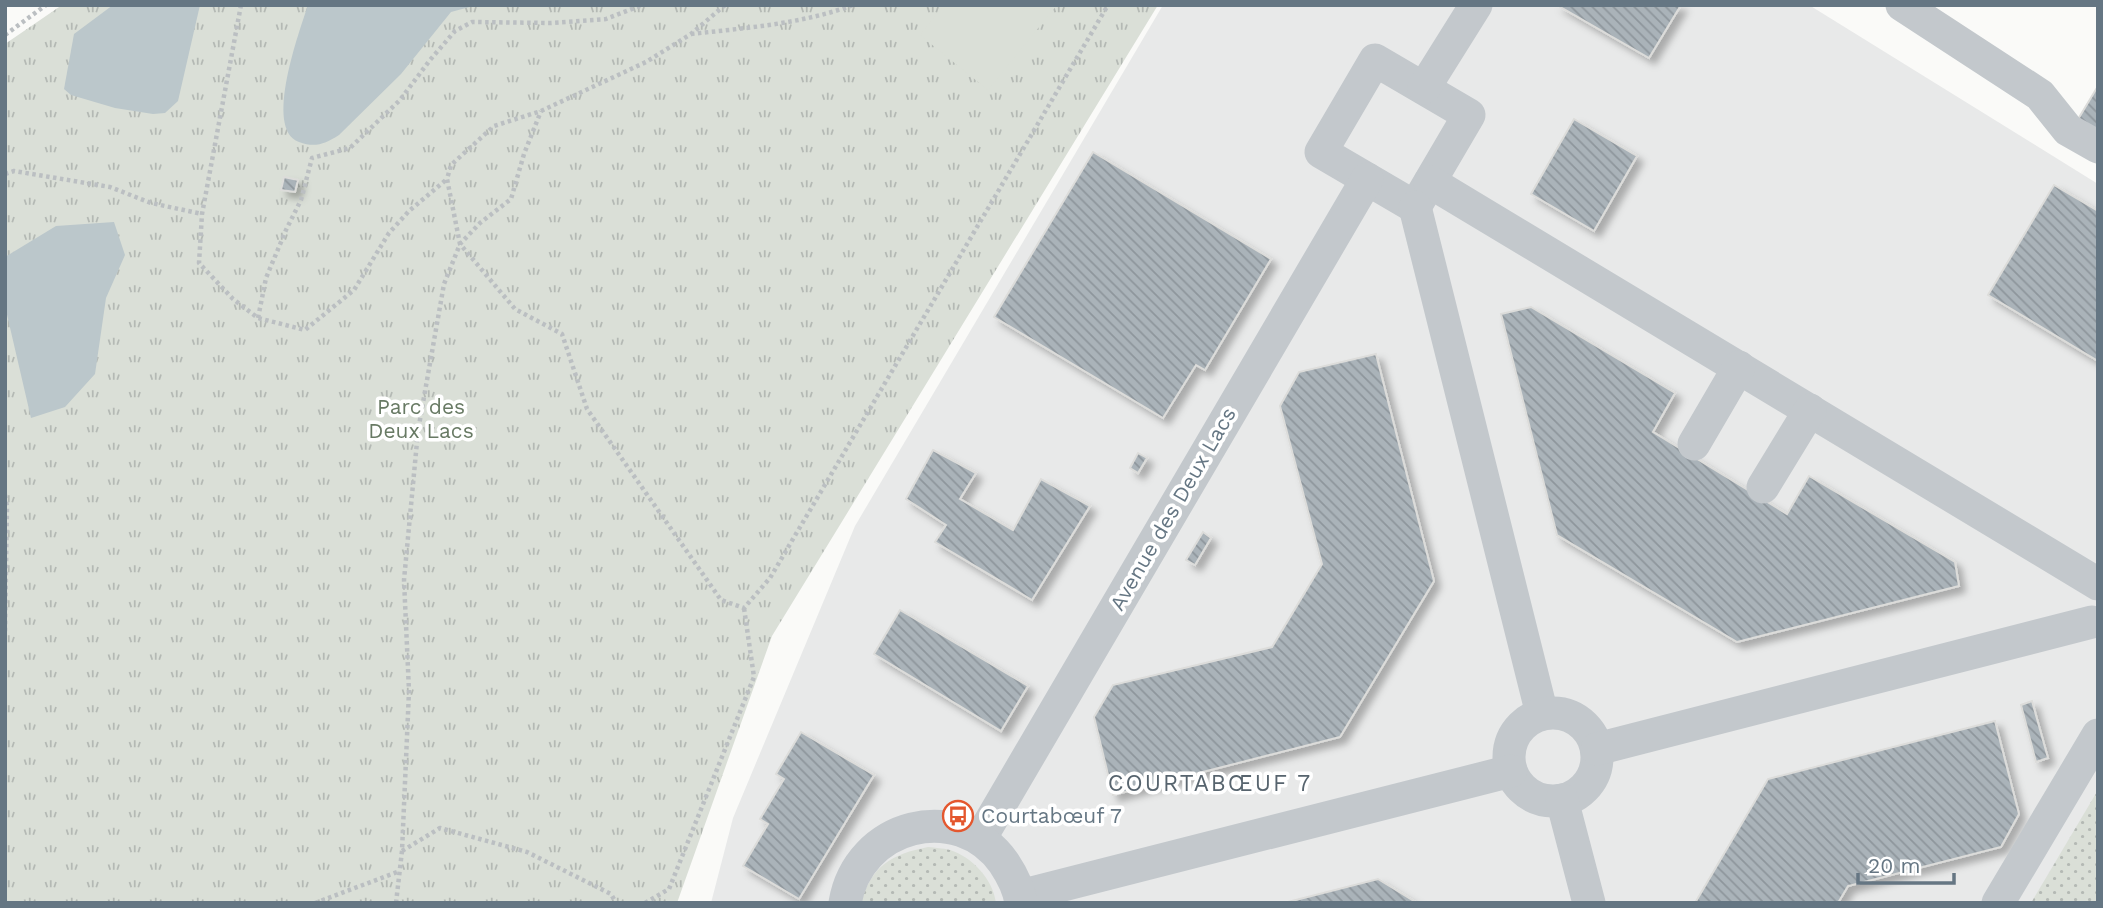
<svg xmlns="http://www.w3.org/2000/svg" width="2103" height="908" font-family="'Work Sans',sans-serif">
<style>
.built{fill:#e8e9e9}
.grass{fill:url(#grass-dots)}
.park{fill:url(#park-tufts)}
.pitch{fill:#dadfd7}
.water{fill:#bbc7cb}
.building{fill:url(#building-back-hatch);stroke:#dcdcda;stroke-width:2;filter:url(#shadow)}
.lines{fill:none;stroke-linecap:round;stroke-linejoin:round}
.path{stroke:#bbbfc2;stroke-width:4.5;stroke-dasharray:3.5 3.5;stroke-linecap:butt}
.minor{stroke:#c3c8cc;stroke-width:33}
.labels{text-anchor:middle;stroke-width:7;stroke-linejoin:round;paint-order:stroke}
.park-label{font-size:21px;fill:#687a64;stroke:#fff}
.street-label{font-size:21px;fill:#657683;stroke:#fff}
.poi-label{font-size:21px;fill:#657683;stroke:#fff;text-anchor:start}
.neighbourhood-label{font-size:23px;letter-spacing:2px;fill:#57646e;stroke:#fff}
</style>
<defs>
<pattern id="grass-dots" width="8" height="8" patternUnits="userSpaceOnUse" patternTransform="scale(1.75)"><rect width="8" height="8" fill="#dadfd7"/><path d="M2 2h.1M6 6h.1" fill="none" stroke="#b4b9b4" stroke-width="1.8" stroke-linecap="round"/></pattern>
<pattern id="park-tufts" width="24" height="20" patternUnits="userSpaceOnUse" patternTransform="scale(1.75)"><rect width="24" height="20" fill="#dadfd7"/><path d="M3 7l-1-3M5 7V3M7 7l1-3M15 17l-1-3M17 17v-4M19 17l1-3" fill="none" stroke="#b4b9b4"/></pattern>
<pattern id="building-back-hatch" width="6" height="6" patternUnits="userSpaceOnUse" patternTransform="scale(1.75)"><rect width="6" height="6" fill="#aab3b9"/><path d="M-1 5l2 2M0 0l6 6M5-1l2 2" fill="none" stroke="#8e969c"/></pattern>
<filter id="shadow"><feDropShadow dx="6" dy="6" stdDeviation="3.5" flood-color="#0004"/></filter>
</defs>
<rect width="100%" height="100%" fill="#fafaf8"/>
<!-- built -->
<polygon class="built" points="1163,5 1809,5 2098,184 2098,903 711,903 733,818 855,526"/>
<!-- grass -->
<g class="grass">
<polygon points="2098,790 2098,903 2031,903"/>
<path d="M928,847C935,848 943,848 950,850C972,857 993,879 996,903H861C871,866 892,854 928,847Z"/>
</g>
<!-- park -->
<polygon class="park" points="62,5 1158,5 772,636 677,903 5,903 5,44"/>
<!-- pitch -->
<polygon class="pitch" points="944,5 1057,5 988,90 920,35"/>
<!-- water -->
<g class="water">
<polygon points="113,5 200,5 178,101 165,113 153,114 115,108 71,95 64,89 74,34"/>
<path d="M308,5H477L451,12L401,74L339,135C325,144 315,148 299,142C263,129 300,30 308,5Z"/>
<polygon points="114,222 125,255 106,298 95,374 65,407 31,418 5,306 5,257 56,226"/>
</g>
<!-- building -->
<g class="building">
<polygon points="1557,5 1681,5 1649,58"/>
<polygon points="2098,86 2098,134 2077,121"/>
<polygon points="1574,119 1637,156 1594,231 1531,194"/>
<polygon points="1093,152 1271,259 1205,370 1196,365 1163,418 994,317"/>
<polygon points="284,177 298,180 295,192 281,190"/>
<polygon points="2054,185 2098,211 2098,361 1988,295"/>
<polygon points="1531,307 1675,393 1653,432 1787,514 1809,476 1955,562 1959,586 1737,642 1557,535 1501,314"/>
<polygon points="1376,354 1434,581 1340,737 1113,795 1094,717 1113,685 1272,647 1322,564 1280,406 1299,372"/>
<polygon points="933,450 976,473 960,499 1013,530 1041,479 1090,506 1032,600 935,542 946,525 906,499"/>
<polygon points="1138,453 1147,458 1138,473 1130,468"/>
<polygon points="1203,532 1211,538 1195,565 1186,560"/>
<polygon points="900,610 1028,686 1001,731 874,654"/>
<polygon points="2032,701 2048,758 2036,762 2021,705"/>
<polygon points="1995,721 2019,814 2001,847 1848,886 1838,903 1695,903 1768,779"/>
<polygon points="801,732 874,775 799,899 743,866 768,824 760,819 784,779 776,774"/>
<polygon points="1378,879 1417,903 1284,903"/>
</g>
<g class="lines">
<!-- path -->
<g class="path">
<polyline points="241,5 202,214 199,263 233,299 258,318 305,330 354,290 389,233 409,211 447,179"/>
<polyline points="725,5 691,34 646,62 541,111 494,126 451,165 447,179 460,244 515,309 562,334 587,409 721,600 744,608 770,578 1108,5"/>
<path d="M691,34C745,28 802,24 853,5"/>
<polyline points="5,35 46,5"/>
<polyline points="5,174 14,171 110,187 151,203 202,214"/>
<polyline points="258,318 266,278 286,230 301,200 312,158 350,148 400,100 430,60 455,31 472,22 551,23 606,19 642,5"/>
<polyline points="5,495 7,506 5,634"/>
<polyline points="402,851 440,828 527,852 611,894 616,903"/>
<polyline points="315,903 400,871"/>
<polyline points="396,903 402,851 409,691 404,580 418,431 444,284 460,244 480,223 511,199 524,154 541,111"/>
<polyline points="645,903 669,889 754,677 744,608"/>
</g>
<!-- minor -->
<g class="minor">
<polyline points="1902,5 2040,95 2068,130 2098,147"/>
<polygon points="1375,60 1469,115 1415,207 1321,152"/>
<polyline points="1424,88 1476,5"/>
<polyline points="1430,182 2098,584"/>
<polyline points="1415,207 1542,714"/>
<polyline points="1694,444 1739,367"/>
<polyline points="1763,487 1810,410"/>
<circle cx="1553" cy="757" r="44"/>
<polyline points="1597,749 2092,622"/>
<polyline points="1562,800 1589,903"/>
<polyline points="980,839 1367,179"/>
<polyline points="1020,896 1511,771"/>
<path d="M845,903C858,824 958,798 1004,863C1012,875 1019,888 1021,903"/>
<polyline points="1998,903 2098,735"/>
</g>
</g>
<!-- icons -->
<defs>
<g id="bus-ring" transform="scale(1.575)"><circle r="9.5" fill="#fff" stroke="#e4572e" stroke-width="1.5"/><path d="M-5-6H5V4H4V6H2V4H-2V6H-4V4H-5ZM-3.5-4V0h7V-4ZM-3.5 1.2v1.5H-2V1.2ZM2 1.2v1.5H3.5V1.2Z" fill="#e4572e"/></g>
</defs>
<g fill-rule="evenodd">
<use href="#bus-ring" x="958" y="816"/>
</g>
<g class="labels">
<!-- park labels -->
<g class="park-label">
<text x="421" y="414">Parc des<tspan x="421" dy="24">Deux Lacs</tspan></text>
</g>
<!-- street labels -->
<g class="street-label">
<text transform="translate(1173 509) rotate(-60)" y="7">Avenue des Deux Lacs</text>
</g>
<!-- poi labels -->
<g class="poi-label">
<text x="981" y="823">Courtabœuf 7</text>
</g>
<!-- neighbourhood labels -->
<g class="neighbourhood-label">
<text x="1210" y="791">COURTABŒUF 7</text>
</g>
</g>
<!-- border -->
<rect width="2103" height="908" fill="none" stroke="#657683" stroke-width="14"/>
<!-- scale -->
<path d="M1858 873v10h96v-10" fill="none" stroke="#657683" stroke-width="3.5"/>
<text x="1868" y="873" font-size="21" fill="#657683" stroke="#ffffff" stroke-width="5" paint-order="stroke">20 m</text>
</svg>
